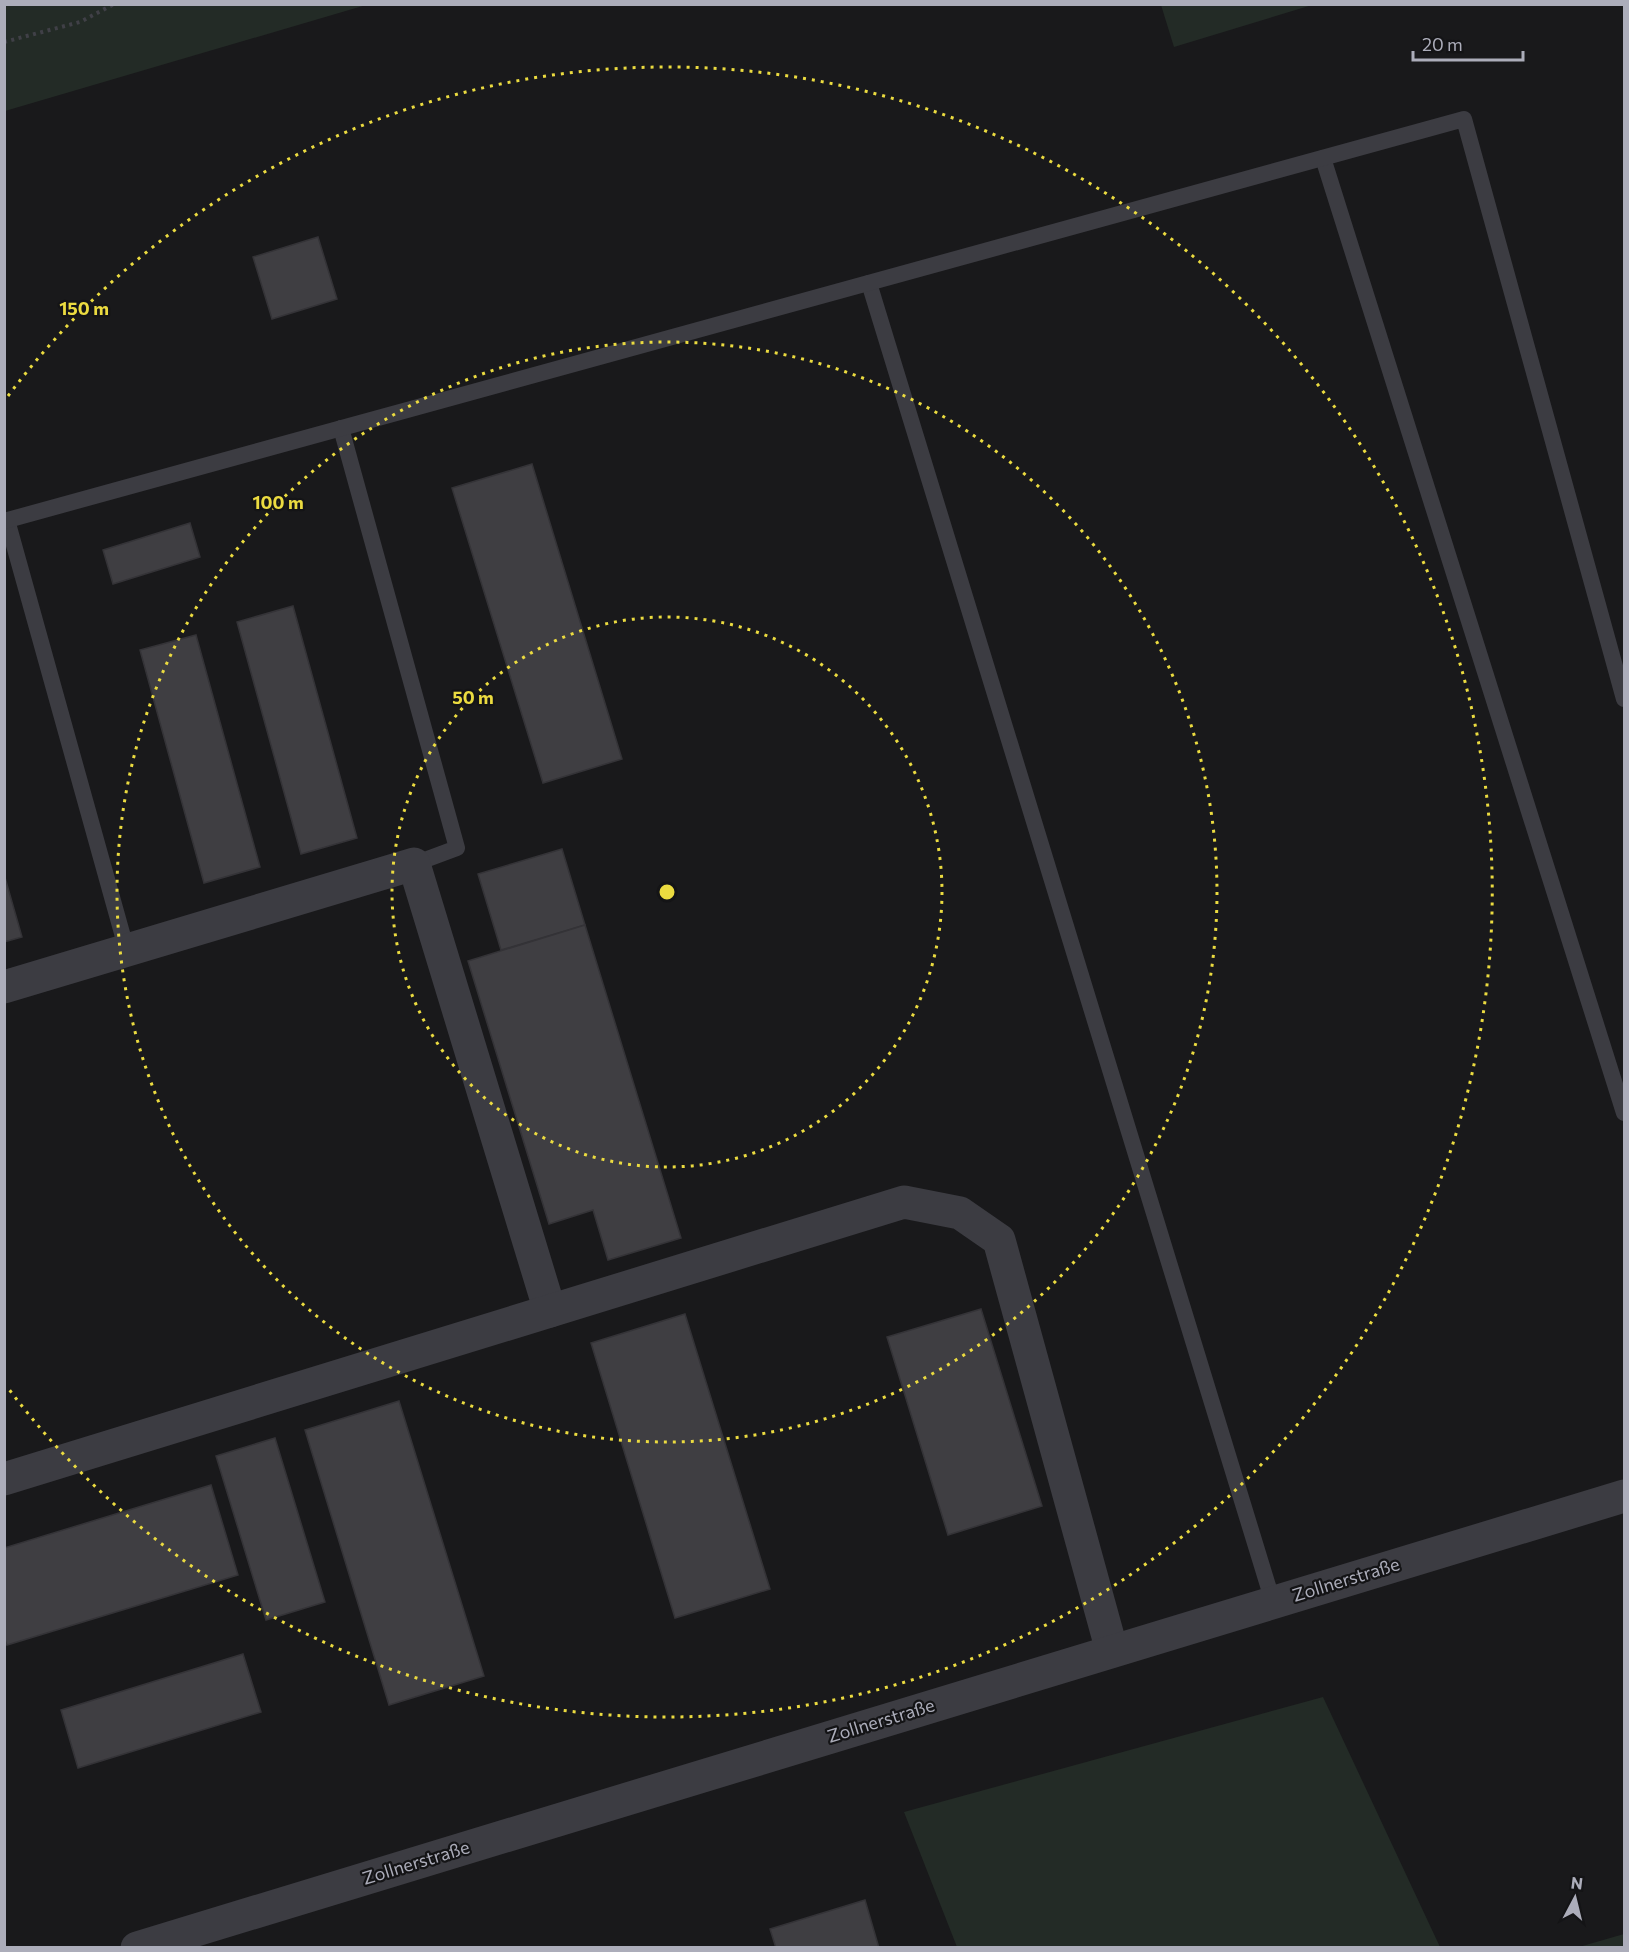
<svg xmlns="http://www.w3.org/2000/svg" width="1629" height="1952" font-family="Commissioner,sans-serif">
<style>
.green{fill:#232b26}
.building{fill:#3f3e42;stroke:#343337;stroke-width:1.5}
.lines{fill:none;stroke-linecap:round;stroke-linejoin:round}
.path{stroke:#404047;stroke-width:4;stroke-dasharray:3 4.5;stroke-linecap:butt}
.lane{stroke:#3c3c42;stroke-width:16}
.street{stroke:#3c3c42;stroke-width:33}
.ring{fill:none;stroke:#ebdb40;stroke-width:3;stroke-dasharray:3 6}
.labels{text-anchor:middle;stroke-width:4.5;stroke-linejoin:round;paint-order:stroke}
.street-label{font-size:18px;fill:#acadba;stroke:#141416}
.centre{fill:#ebdb40;stroke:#141416;stroke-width:3}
.ring-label{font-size:18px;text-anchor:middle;font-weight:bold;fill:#ebdb40;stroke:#141416;stroke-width:4.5;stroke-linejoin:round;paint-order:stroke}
</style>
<rect width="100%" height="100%" fill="#19191b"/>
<!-- green -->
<g class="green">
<polygon points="5,4 366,4 366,5 5,111"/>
<polygon points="1161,5 1161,4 1312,5 1174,47"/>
<polygon points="1323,1697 1440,1947 957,1947 904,1812"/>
<polygon points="1624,1934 1624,1947 1579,1947"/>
</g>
<!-- building -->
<g class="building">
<polygon points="318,237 337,299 272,319 253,257"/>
<polygon points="532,464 622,759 543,783 452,488"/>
<polygon points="190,523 200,557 113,584 103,550"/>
<polygon points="293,606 357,838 301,854 237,622"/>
<polygon points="196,635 260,867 204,883 140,650"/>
<polygon points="562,849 585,925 501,950 478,874"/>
<polygon points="4,874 22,937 4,942"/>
<polygon points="585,925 681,1238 608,1260 593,1210 549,1224 468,961"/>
<polygon points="981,1309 1042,1506 948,1535 887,1337"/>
<polygon points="685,1314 770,1589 675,1618 591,1343"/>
<polygon points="399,1401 484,1676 389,1705 305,1430"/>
<polygon points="275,1438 325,1602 266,1620 216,1456"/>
<polygon points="211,1485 238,1575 7,1645 4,1638 4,1548"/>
<polygon points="243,1654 261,1712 78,1768 61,1710"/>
<polygon points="865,1900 879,1948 776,1948 770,1929"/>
</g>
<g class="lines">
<!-- path -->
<polyline class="path" points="4,42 80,22 114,4"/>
<!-- lane -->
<g class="lane">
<polyline points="1323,158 1624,1113"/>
<polyline points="869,283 1273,1602"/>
<polyline points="341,428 457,848 414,864"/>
<polyline points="7,520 127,951"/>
<polyline points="4,521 1464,119 1624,699"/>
</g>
<!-- street -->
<g class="street">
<polyline points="4,987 414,864 550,1311"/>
<polyline points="4,1479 904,1202 960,1213 999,1240 1112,1651"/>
<polyline points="137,1948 1624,1496"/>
</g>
</g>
<!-- distance rings -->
<g class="ring">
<circle cx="667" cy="892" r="275"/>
<circle cx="667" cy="892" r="550"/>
<path d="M8 396A825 825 0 1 1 8 1388"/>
</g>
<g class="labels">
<!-- street labels -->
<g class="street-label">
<text transform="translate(1346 1580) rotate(-17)" y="6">Zollnerstraße</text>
<text transform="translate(881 1721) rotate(-17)" y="6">Zollnerstraße</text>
<text transform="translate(416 1863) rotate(-17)" y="6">Zollnerstraße</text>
</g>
</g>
<circle cx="667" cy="892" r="9" class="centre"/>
<g class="ring-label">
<text x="84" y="315">150 m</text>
<text x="278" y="509">100 m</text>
<text x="473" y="704">50 m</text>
</g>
<!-- border -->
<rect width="1629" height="1952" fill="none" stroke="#acadba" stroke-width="12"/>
<!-- north arrow -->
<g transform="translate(1575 1898) rotate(7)" stroke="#141416" stroke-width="4.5" paint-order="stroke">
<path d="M0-4.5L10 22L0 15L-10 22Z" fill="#acadba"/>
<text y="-9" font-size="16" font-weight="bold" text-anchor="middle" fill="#acadba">N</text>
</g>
<!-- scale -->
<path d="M1413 51v9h110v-9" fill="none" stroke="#acadba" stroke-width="3"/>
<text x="1422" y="51" font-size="18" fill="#acadba" stroke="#141416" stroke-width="4.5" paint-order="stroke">20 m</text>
</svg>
